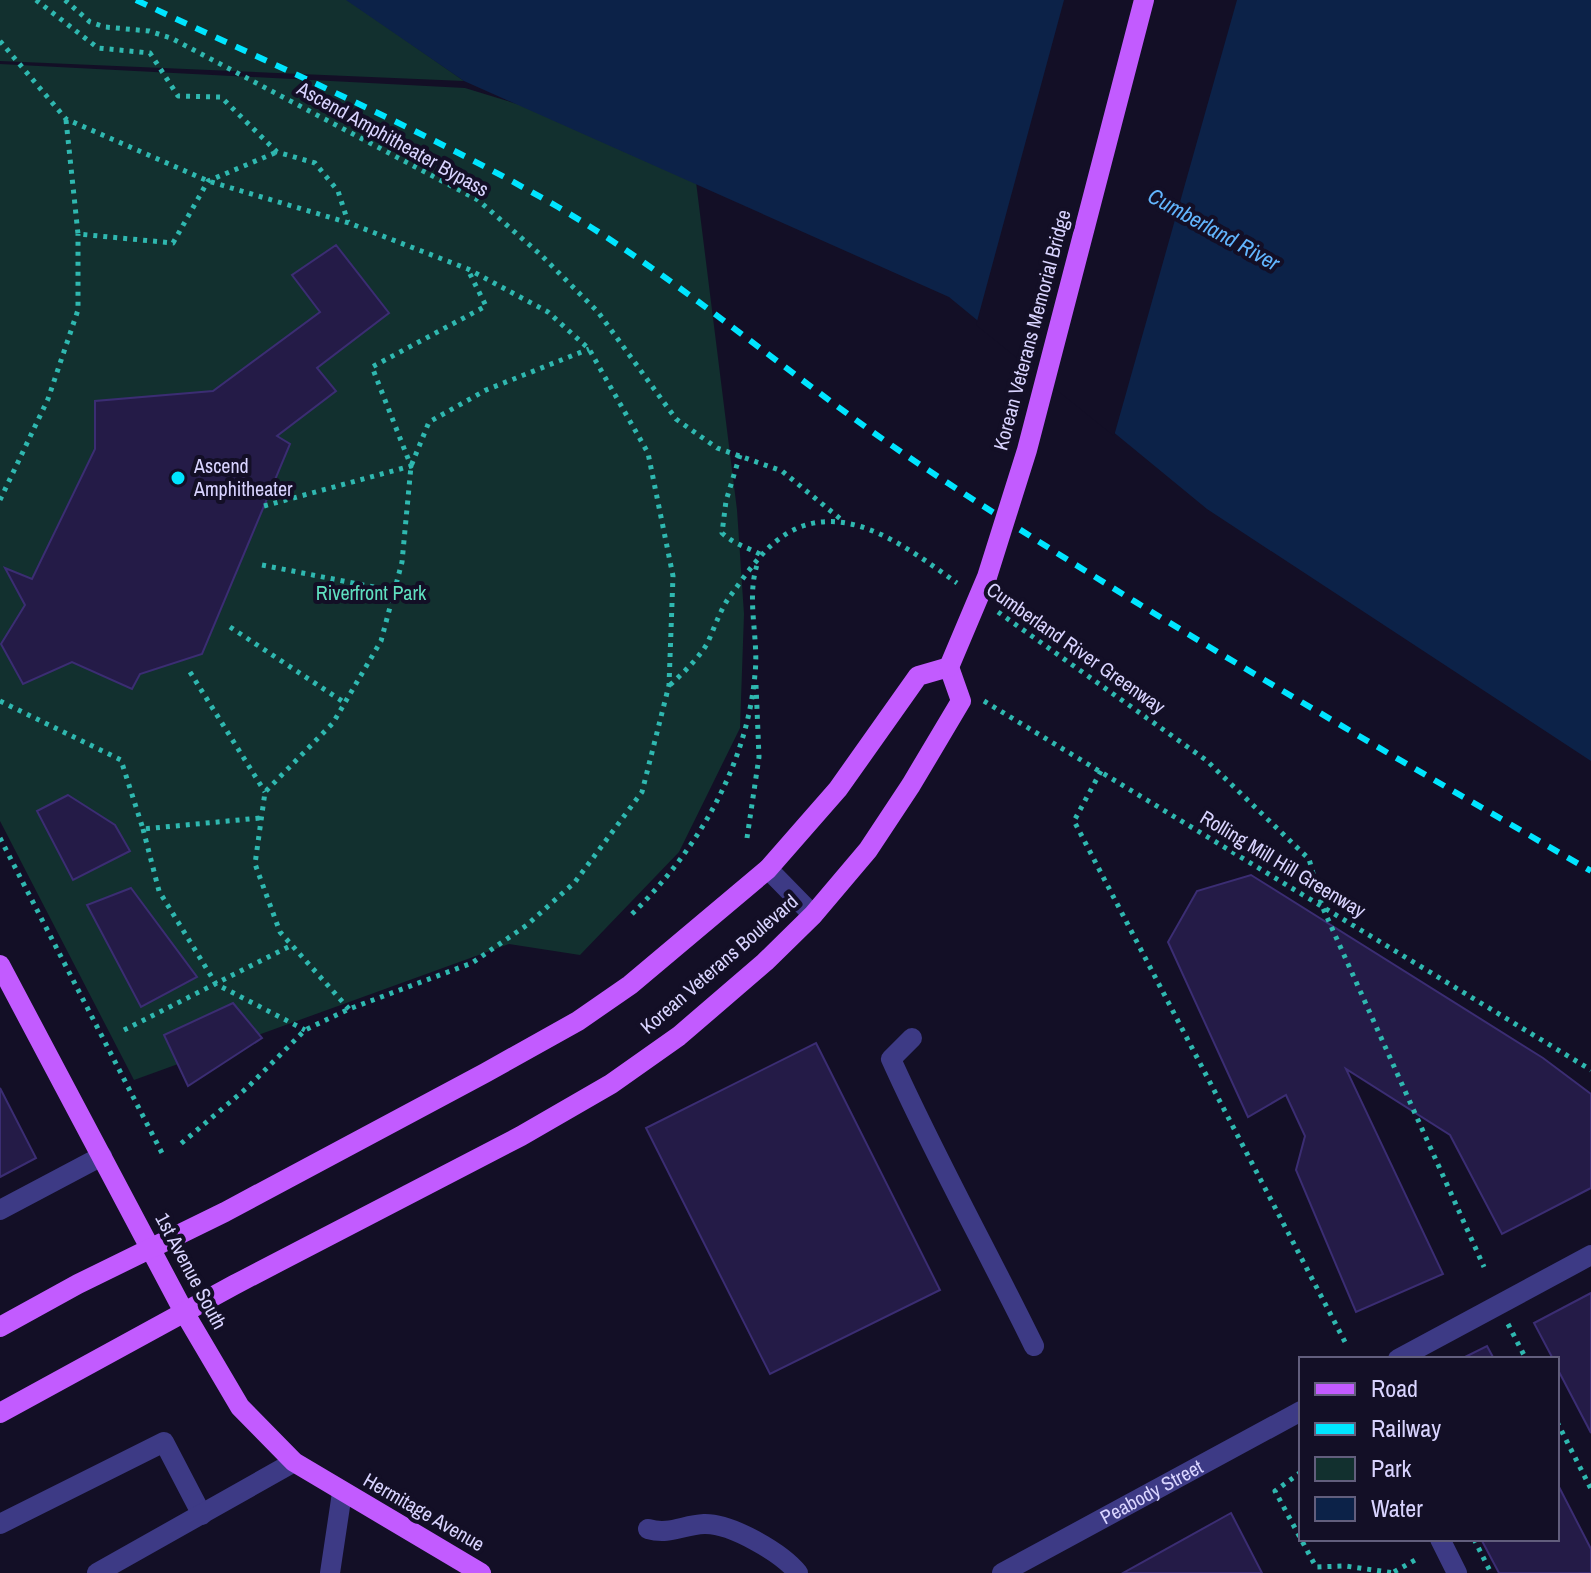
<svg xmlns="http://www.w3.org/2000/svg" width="1591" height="1573" font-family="'Archivo Narrow',sans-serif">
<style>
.green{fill:#12302f}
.water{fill:#0c2248}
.pier{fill:#130f26}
.building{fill:#241b47;stroke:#3b2d73;stroke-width:2}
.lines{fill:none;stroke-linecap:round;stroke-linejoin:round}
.path{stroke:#2fb8b0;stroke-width:5;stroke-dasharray:4 6;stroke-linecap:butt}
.minor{stroke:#3d3a85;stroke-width:20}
.major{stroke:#c25bff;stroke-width:20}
.rail{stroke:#00e5ff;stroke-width:6;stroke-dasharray:12 10;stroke-linecap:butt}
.major-bridge{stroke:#c25bff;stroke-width:20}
.poi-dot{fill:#00e5ff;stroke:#130f26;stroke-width:3}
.labels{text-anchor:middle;stroke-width:8;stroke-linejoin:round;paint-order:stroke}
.street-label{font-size:20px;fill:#d9d4ff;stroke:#130f26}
.poi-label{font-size:20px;fill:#d9d4ff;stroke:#130f26;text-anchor:start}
.park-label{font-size:20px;fill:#5fe0c0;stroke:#130f26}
.water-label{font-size:22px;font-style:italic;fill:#62b6ff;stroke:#130f26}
</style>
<rect width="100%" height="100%" fill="#130f26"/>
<!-- green -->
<g class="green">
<polygon points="0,0 348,0 464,81 0,61"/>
<polygon points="0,64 465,88 693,158 737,510 744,614 740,728 679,852 580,955 509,944 134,1080 0,821"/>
</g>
<!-- water -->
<polygon class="water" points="346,0 1591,0 1591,761 1207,509 949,297 464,81"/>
<!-- pier -->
<polygon class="pier" points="1064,0 1237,0 1114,436 976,325"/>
<!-- building -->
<g class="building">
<polygon points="336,245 389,313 317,368 336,391 277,436 290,444 202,654 140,674 132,689 72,662 23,684 1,644 25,605 5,568 32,579 95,449 95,401 213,391 320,312 292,275"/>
<polygon points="68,795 115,825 130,851 73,880 37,811"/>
<polygon points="1251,875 1543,1058 1591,1094 1591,1188 1502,1234 1450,1135 1346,1069 1443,1274 1356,1312 1296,1170 1305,1136 1286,1095 1248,1117 1168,942 1197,891"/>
<polygon points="131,888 197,977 141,1007 87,905"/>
<polygon points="233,1003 262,1038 188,1086 164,1035"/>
<polygon points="816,1043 940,1290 770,1374 646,1128"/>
<polygon points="0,1088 36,1158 0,1177"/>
<polygon points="1591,1293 1591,1433 1557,1368 1557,1359 1553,1359 1534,1323"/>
<polygon points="1487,1346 1494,1359 1461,1359"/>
<polygon points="1557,1483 1591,1549 1591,1573 1499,1573 1481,1539 1557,1539"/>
<polygon points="1231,1513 1262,1573 1123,1573"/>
</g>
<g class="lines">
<!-- path -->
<g class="path">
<polyline points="36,0 98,48 150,53 178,96 221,97 277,152 315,163 338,191 348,222"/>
<polyline points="65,0 90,22 105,27 149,31 171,38 478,200 541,255 598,312 676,419 717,448 782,471 843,521"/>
<polyline points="0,41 66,119 208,181 349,223 468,269 548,312 589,349 648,453 673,576 669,685 642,792 575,882 527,925 472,963 349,1009 305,1030 248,1087 177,1147"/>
<polyline points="66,120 78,234 173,243 208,181 277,152"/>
<path d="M740,455L726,501L722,533C735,545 747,547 762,555"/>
<polyline points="0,500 48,399 78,310 78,234"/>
<polyline points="264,506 411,466 372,367 486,306 469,272"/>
<polyline points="262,565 394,591"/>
<polyline points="998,612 1206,760 1309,859 1322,906 1484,1267"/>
<polyline points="230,627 345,703"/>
<polyline points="190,672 265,792"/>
<path d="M670,685C684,672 697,660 707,644C714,629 719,613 728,599C742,580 757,557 775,542C837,491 906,547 957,583"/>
<polyline points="0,701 121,760 143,829 260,818"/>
<polyline points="984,701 1591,1070"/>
<polyline points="1101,771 1074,821 1345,1342"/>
<polyline points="143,829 159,891 216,984 305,1030"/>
<polyline points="0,838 163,1155"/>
<polyline points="747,838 759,757 756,685"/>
<path d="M632,914C697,851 747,766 755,674C759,638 746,600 757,565"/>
<polyline points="349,1009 280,932 255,864 265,792 333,723 381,641 402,562 411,466 429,422 486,390 589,349"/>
<polyline points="124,1030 292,945"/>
<polyline points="1508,1324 1526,1359"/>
<polyline points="1557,1422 1591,1489"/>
<polyline points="1301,1472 1275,1491 1316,1567 1345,1566 1395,1573"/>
<polyline points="1474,1539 1491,1573"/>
<polyline points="1394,1572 1415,1560"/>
</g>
<!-- minor -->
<g class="minor">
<polyline points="768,869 813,915"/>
<path d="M912,1038L891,1059C935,1157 987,1250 1034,1346"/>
<polyline points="0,1210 102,1156"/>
<polyline points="1398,1359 1591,1255"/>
<polyline points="0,1524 164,1442 202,1515"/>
<path d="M648,1529C670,1535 683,1525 704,1524C731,1523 782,1553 798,1573"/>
<polyline points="1440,1539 1457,1573"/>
<polyline points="97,1573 294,1462"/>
<polyline points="330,1573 342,1493"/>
<path id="s1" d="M1002,1573L1301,1411"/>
</g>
<!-- major -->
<g class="major">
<polyline points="0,965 184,1312 240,1407 294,1462 481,1573"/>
<polyline points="0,1327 78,1284 225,1212 485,1073 578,1021 630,985 768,869 838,789 918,676 949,667 961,701 911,785 868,850 813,915 765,962 679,1036 611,1084 521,1136 234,1285 0,1413"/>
</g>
<!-- rail -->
<path class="rail" d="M136,0C277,67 423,129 558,207C685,282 796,382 919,464C1138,609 1365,740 1591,871"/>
<!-- major-bridge -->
<polyline class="major-bridge" points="949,667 987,577 1027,450 1144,0"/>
</g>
<!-- markers -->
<circle class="poi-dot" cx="178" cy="478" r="8"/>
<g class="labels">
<!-- street labels -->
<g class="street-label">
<text transform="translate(393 139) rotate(29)" y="7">Ascend Amphitheater Bypass</text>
<text transform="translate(1032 330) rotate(-75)" y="7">Korean Veterans Memorial Bridge</text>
<text transform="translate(1076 648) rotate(35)" y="7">Cumberland River Greenway</text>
<text transform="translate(1283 864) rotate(31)" y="7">Rolling Mill Hill Greenway</text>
<text transform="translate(719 964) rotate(-41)" y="7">Korean Veterans Boulevard</text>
<text transform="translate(191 1271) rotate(62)" y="7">1st Avenue South</text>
<text dy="7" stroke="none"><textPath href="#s1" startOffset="170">Peabody Street</textPath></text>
<text transform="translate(424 1512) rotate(30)" y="7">Hermitage Avenue</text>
</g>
<!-- poi labels -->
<g class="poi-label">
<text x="194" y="473">Ascend<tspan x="194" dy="23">Amphitheater</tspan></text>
</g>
<!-- park labels -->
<g class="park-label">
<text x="371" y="600">Riverfront Park</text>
</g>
<!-- water labels -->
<g class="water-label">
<text transform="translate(1214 229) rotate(29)" y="8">Cumberland River</text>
</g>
</g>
<!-- legend -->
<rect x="1299" y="1357" width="260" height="184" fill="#130f26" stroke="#625e7d" stroke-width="2"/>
<rect x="1315" y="1383" width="40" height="12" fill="#c25bff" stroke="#625e7d" stroke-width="2"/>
<text x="1371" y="1397" font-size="24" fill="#d9d4ff">Road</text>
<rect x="1315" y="1423" width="40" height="12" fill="#00e5ff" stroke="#625e7d" stroke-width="2"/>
<text x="1371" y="1437" font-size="24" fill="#d9d4ff">Railway</text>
<rect x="1315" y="1457" width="40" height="24" fill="#12302f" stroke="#625e7d" stroke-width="2"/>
<text x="1371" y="1477" font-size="24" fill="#d9d4ff">Park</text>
<rect x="1315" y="1497" width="40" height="24" fill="#0c2248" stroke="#625e7d" stroke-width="2"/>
<text x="1371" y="1517" font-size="24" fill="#d9d4ff">Water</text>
</svg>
